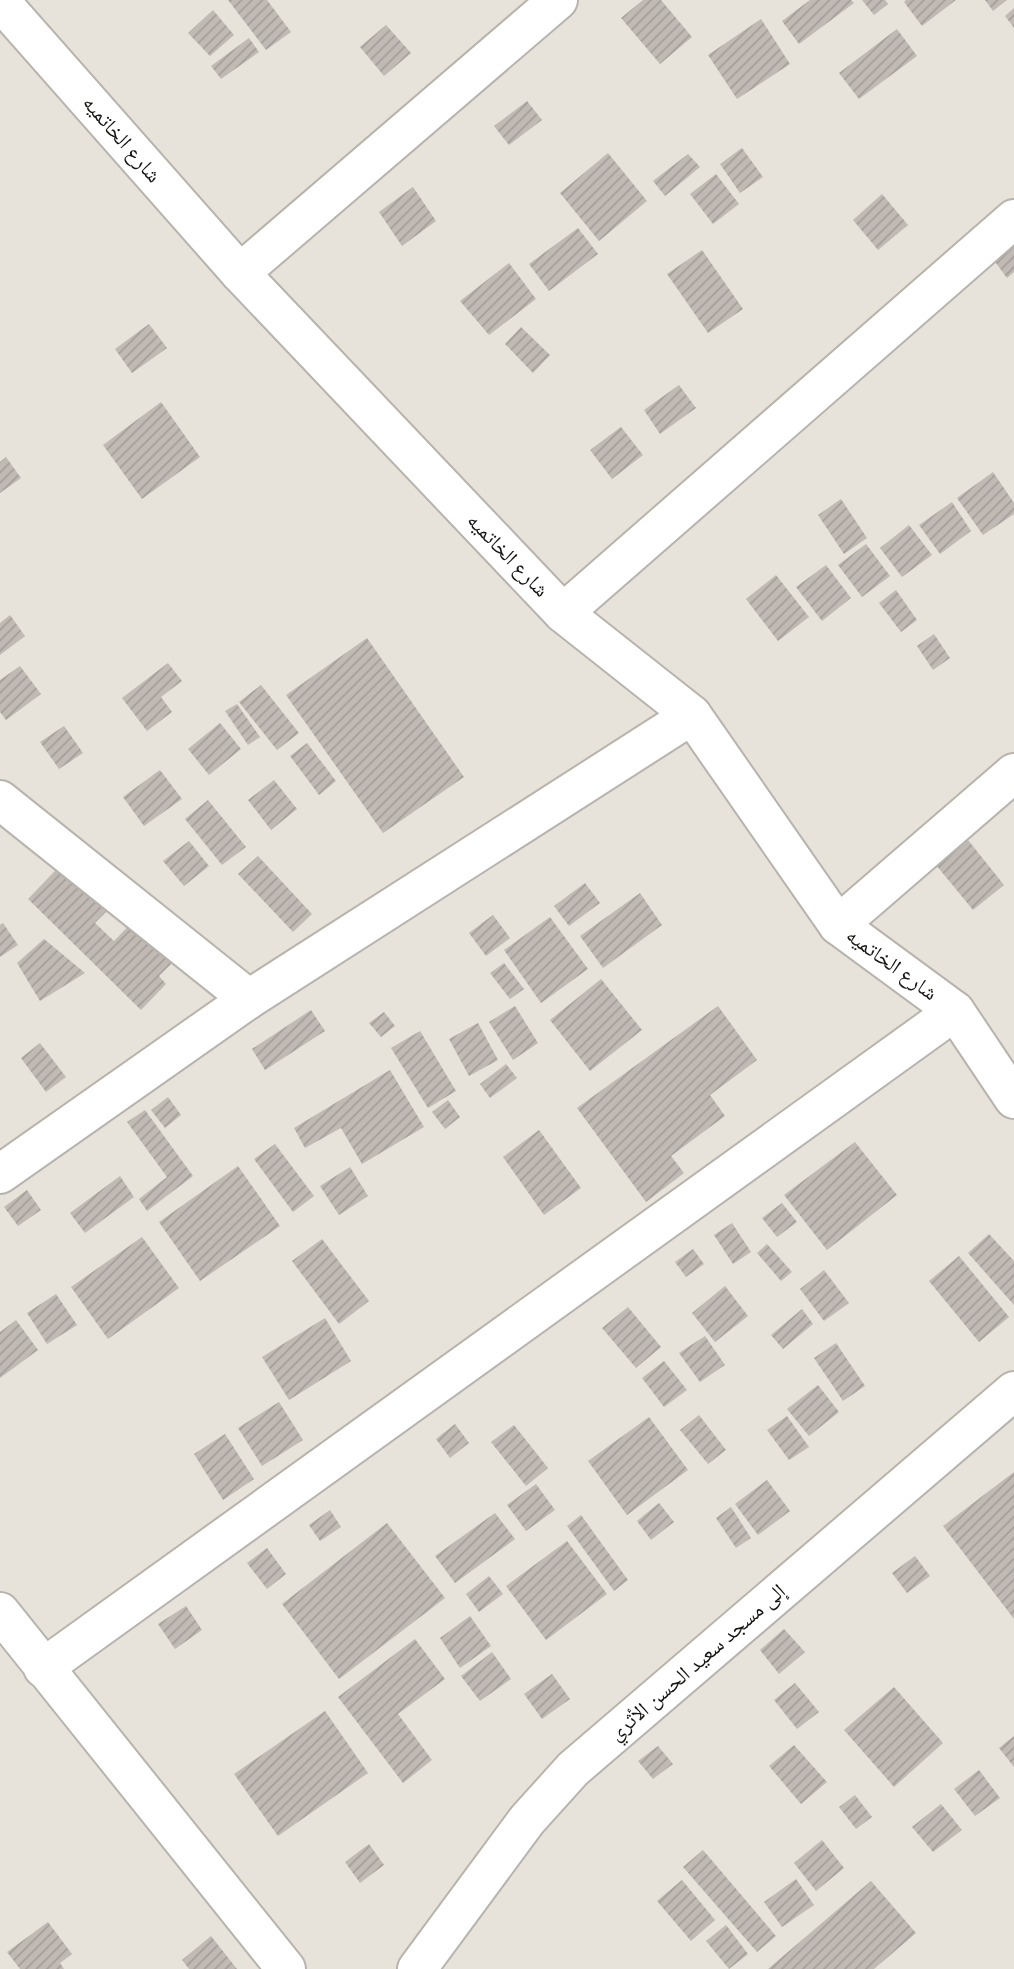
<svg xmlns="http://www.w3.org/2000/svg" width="1014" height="1969" font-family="'Public Sans','Noto Naskh Arabic',sans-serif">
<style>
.building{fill:url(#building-hatch)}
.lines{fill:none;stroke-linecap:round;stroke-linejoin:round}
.street-casing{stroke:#b8b3ac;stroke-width:42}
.secondary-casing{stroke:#b8b3ac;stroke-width:42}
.street{stroke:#fff;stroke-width:38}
.secondary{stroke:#fff;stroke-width:38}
.labels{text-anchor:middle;stroke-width:5;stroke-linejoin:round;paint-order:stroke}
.street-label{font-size:21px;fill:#161512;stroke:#fff}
</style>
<defs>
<pattern id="building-hatch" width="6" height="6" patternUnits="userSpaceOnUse" patternTransform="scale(1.75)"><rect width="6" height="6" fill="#c0b9b4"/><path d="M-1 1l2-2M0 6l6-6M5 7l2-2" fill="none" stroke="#a49e9a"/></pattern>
</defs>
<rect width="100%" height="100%" fill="#e7e2da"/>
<!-- building -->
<g class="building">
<polygon points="228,0 267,0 291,32 266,50"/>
<polygon points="643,0 661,0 692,37 660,64 621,18"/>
<polygon points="810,0 851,0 854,3 799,44 782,21"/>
<polygon points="862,0 885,0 888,4 874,15"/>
<polygon points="906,0 956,0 922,26 904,2"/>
<polygon points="985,0 1007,0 993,11"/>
<polygon points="1014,8 1014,28 1005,16"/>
<polygon points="213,10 234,35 210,56 188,33"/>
<polygon points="761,19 790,64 737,99 708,55"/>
<polygon points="386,25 411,53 384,76 360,47"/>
<polygon points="897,29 917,56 859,99 839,73"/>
<polygon points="249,38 259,52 221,79 211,66"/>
<polygon points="527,101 542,120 509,145 494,126"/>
<polygon points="742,148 763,177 740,193 720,164"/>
<polygon points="608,153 647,201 599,241 560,193"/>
<polygon points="688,154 700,167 665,196 653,181"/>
<polygon points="716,174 739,204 713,224 690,194"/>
<polygon points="413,187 436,221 402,246 379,212"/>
<polygon points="882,194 908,225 878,250 853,220"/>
<polygon points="578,228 598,254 549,291 529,264"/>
<polygon points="1014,243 1014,272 1007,278 993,259"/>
<polygon points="702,250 743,309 708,333 667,274"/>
<polygon points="509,263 536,299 489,335 460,301"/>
<polygon points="149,324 167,348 132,373 115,349"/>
<polygon points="521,327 550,355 533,373 505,344"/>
<polygon points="679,385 696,408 660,434 644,410"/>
<polygon points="161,402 200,457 142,499 103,445"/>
<polygon points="621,427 643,455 612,479 590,450"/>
<polygon points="6,457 21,478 0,493 0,462"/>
<polygon points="993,472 1014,503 1014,514 983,535 957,498"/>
<polygon points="841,499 867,538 844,554 818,515"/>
<polygon points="952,502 971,531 940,554 919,525"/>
<polygon points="909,525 932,555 902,577 880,548"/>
<polygon points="866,544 890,576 862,597 838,565"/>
<polygon points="826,565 851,598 822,621 796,587"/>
<polygon points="776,575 809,617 778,641 746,599"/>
<polygon points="896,590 917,620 901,632 879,603"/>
<polygon points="10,615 25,636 0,655 0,623"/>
<polygon points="934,634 950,658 933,670 917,646"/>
<polygon points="367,638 464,777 383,833 286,695"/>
<polygon points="168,663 182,681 161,697 172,712 147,731 122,698"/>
<polygon points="20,666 41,694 6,720 0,712 0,680"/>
<polygon points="261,685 299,733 277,750 239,702"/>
<polygon points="237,704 260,737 248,745 225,711"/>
<polygon points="220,723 241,749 209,775 188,749"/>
<polygon points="64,726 83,753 59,769 40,742"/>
<polygon points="307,743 336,781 319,795 290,756"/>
<polygon points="160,770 182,799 144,826 123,797"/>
<polygon points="274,780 297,809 271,830 248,800"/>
<polygon points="208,800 246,847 222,865 185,819"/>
<polygon points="968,840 1004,885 973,910 936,865"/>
<polygon points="189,841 209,866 184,886 163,861"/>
<polygon points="75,850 122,896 95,923 114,941 140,914 181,954 159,976 166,984 141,1010 28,899"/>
<polygon points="258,856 312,914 293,932 238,874"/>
<polygon points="585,883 600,903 569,926 554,906"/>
<polygon points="640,893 662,925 603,968 580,936"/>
<polygon points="493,915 510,938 486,956 469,933"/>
<polygon points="550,917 588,969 541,1003 504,950"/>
<polygon points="3,923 18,945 0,957 0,925"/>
<polygon points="44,939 85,973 40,1001 17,963"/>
<polygon points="504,963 524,989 510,999 490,973"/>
<polygon points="601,979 642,1030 590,1071 550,1020"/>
<polygon points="515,1006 538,1043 513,1060 489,1022"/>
<polygon points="718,1006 757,1060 710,1095 725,1116 671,1156 684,1173 646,1202 577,1108"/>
<polygon points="311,1010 325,1031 265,1070 252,1049"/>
<polygon points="384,1012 395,1026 381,1037 369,1023"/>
<polygon points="478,1023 498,1060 469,1076 449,1039"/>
<polygon points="420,1031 456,1091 428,1108 391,1048"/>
<polygon points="40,1043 66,1077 46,1092 21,1058"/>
<polygon points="506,1064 517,1078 490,1098 480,1084"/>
<polygon points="390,1070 424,1127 362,1164 341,1128 305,1148 294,1128"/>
<polygon points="168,1097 181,1115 165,1128 151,1110"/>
<polygon points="448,1100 460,1117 445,1129 432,1112"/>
<polygon points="145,1110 193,1176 147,1211 139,1199 167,1177 127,1122"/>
<polygon points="539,1130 581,1188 544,1215 503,1157"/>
<polygon points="855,1142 897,1195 827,1250 784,1195"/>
<polygon points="275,1144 314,1196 293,1212 254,1159"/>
<polygon points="238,1166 280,1226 200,1281 159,1222"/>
<polygon points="350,1167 368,1196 339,1215 320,1186"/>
<polygon points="120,1176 134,1197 85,1233 70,1213"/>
<polygon points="27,1190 41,1210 18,1226 4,1207"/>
<polygon points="782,1203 797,1222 777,1237 762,1218"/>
<polygon points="732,1223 751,1252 733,1264 714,1235"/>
<polygon points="989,1234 1014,1261 1014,1305 968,1253"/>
<polygon points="142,1237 179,1288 108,1339 71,1287"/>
<polygon points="322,1239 369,1301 339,1324 292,1261"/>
<polygon points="767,1244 792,1272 781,1281 757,1253"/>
<polygon points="693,1249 704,1264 686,1277 675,1262"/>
<polygon points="959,1256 1009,1317 979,1342 929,1281"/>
<polygon points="824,1270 849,1303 824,1321 800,1289"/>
<polygon points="725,1286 748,1316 715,1342 692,1313"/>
<polygon points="56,1294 77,1325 47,1344 27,1313"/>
<polygon points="628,1307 661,1347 636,1368 602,1328"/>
<polygon points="802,1309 813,1324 783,1349 771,1335"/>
<polygon points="325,1318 351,1361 289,1400 262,1357"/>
<polygon points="16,1320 38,1350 0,1378 0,1332"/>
<polygon points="705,1336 725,1365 700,1382 679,1353"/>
<polygon points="836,1343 865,1386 843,1401 814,1358"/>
<polygon points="664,1361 687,1390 664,1407 642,1378"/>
<polygon points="818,1385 839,1412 809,1436 787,1409"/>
<polygon points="279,1402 303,1440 262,1466 238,1428"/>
<polygon points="699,1415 726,1450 708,1464 680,1430"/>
<polygon points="787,1416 809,1447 789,1460 767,1430"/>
<polygon points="649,1417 688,1470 627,1515 588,1461"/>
<polygon points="455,1424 469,1443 450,1458 436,1439"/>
<polygon points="514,1425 548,1468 526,1486 491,1442"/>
<polygon points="225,1434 254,1479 223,1500 194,1454"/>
<polygon points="1014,1472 1014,1619 943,1526"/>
<polygon points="767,1480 790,1511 758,1535 735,1504"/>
<polygon points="536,1484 555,1510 526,1531 507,1505"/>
<polygon points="659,1503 674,1522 651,1540 637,1521"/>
<polygon points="731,1507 751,1538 736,1548 716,1518"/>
<polygon points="330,1510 341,1527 320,1541 309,1525"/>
<polygon points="495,1513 515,1539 455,1583 435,1556"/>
<polygon points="581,1515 628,1580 614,1591 567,1526"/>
<polygon points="387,1523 445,1598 339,1679 282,1604"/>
<polygon points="567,1541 607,1594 546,1640 506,1586"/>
<polygon points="267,1548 286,1574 267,1589 247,1563"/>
<polygon points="915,1556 930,1576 907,1593 892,1573"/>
<polygon points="489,1576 503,1594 479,1612 466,1594"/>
<polygon points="186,1606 202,1630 175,1649 158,1624"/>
<polygon points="470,1616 491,1646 460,1668 440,1638"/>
<polygon points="784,1629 805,1652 779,1674 760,1650"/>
<polygon points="415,1639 445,1679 398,1714 432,1760 403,1783 338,1697"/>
<polygon points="492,1652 511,1679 480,1701 461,1676"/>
<polygon points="552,1674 570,1699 542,1719 524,1694"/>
<polygon points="795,1683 819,1712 797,1729 774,1700"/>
<polygon points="894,1687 943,1743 894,1787 844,1730"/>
<polygon points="325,1711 368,1773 278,1836 234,1774"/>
<polygon points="1014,1736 1014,1767 999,1748"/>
<polygon points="794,1745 827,1782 801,1804 769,1766"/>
<polygon points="658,1746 673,1764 653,1779 638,1761"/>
<polygon points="979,1770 1000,1798 975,1816 954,1789"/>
<polygon points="855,1795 872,1817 856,1829 839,1807"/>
<polygon points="941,1804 962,1830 933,1852 912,1827"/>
<polygon points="822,1840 844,1868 816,1891 794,1863"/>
<polygon points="369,1844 384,1865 360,1883 345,1862"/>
<polygon points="703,1850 776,1936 757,1952 683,1867"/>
<polygon points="796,1879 814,1905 782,1927 764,1902"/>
<polygon points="682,1880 715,1920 691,1941 657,1901"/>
<polygon points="871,1881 916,1933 874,1969 768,1969"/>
<polygon points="48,1922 72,1954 60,1963 64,1969 20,1969 7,1952"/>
<polygon points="726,1925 748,1954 729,1969 706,1941"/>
<polygon points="211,1936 237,1969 189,1969 182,1960"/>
</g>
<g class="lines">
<!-- street casing -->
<g class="street-casing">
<g id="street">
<polyline points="240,273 558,0"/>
<polyline points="563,613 1014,219"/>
<polyline points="0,800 249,999"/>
<polyline points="838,925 1014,773"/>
<polyline points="0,1174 249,999 692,715"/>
<polyline points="0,1612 286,1969"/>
<polyline points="43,1668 955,1011"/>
<polyline points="417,1969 527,1820 573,1769 1014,1391"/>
</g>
</g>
<!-- secondary casing -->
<g class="secondary-casing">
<polyline id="secondary" points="0,1 240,273 563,613 692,715 838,925 955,1011 1014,1099"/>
</g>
<!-- street -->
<use href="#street" class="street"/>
<!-- secondary -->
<use href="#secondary" class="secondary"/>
</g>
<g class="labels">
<!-- street labels -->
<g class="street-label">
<text transform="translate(122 139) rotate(49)" y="7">شارع الخاتميه</text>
<text transform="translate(508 555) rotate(46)" y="7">شارع الخاتميه</text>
<text transform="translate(892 964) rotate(36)" y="7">شارع الخاتميه</text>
<text transform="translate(697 1662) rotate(-41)" y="7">إلى مسجد سعيد الحسن الأثري</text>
</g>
</g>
</svg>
